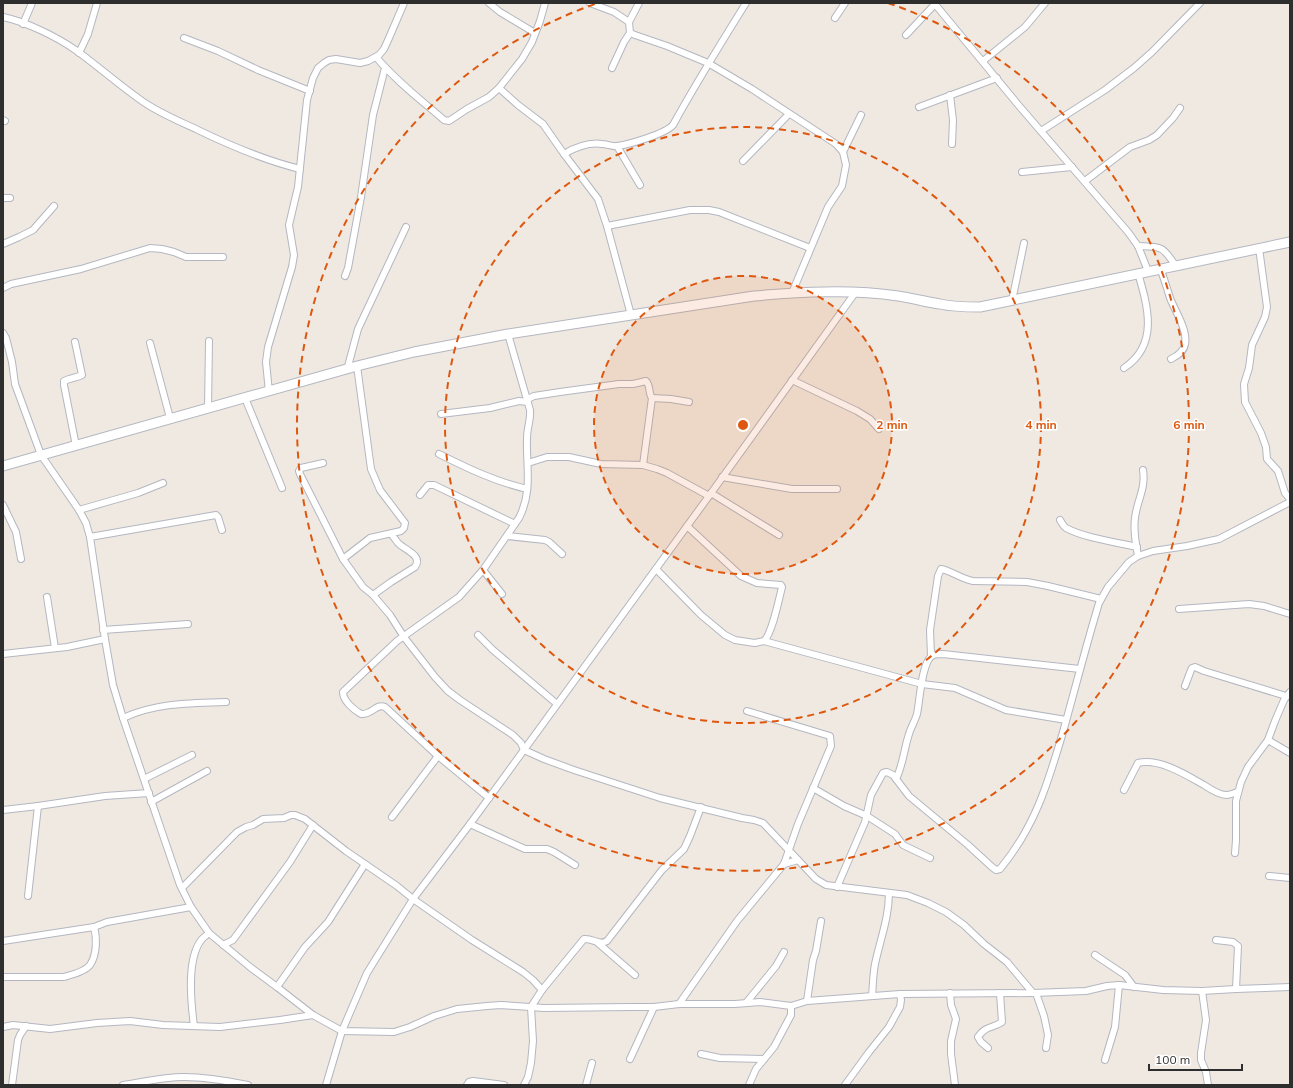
<svg xmlns="http://www.w3.org/2000/svg" width="1293" height="1088" font-family="Mulish,sans-serif">
<style>
.lines{fill:none;stroke-linecap:round;stroke-linejoin:round}
.street-casing{stroke:#b4b7c1;stroke-width:8}
.secondary-casing{stroke:#b4b7c1;stroke-width:11}
.street{stroke:#fff;stroke-width:6}
.secondary{stroke:#fff;stroke-width:9}
.ring{fill:none;stroke:#df570e;stroke-width:2;stroke-dasharray:7 5}
.centre{fill:#df570e;stroke:#fff;stroke-width:2}
.ring-label{font-size:12px;text-anchor:middle;font-weight:bold;fill:#df570e;stroke:#fff;stroke-width:3;stroke-linejoin:round;paint-order:stroke}
</style>
<rect width="100%" height="100%" fill="#efe9e1"/>
<g class="lines">
<!-- street casing -->
<g class="street-casing">
<g id="street">
<polyline points="489,3 500,12 535,33"/>
<polyline points="590,3 614,12 629,22 630,33 624,42 612,68"/>
<polyline points="934,3 1020,107 1128,232 1138,246 1148,271"/>
<path d="M3,17C27,22 57,37 77,51C99,67 119,85 142,101C159,113 179,121 198,130C231,146 264,160 300,169"/>
<polyline points="835,18 845,3"/>
<polyline points="629,22 639,3"/>
<polyline points="23,24 32,3"/>
<polyline points="630,33 635,35 667,46 708,63 752,89 836,144 843,152 846,165 842,186 828,207 792,293"/>
<polyline points="906,35 936,3"/>
<polyline points="184,38 218,51 258,70 310,91"/>
<polyline points="79,53 88,34 97,3"/>
<path d="M376,57C396,81 421,100 444,120L449,121L467,109L489,97L499,88L522,59L532,42L540,21L545,3"/>
<polyline points="983,61 1025,27 1045,3"/>
<polyline points="499,88 518,105 543,124 564,154 598,199 607,226 631,315"/>
<polyline points="950,95 953,120 952,144"/>
<polyline points="919,107 997,78"/>
<polyline points="3,120 5,121"/>
<polyline points="1041,131 1105,90 1134,68 1152,52 1200,3"/>
<polyline points="617,146 640,185"/>
<polyline points="843,152 861,115"/>
<path d="M564,154C576,147 588,142 602,144C607,144 613,147 618,146C630,144 665,134 673,125C696,83 721,43 746,3"/>
<polyline points="743,161 789,114"/>
<polyline points="1022,172 1072,167"/>
<polyline points="1085,181 1130,147 1149,140 1157,135 1173,118 1180,108"/>
<polyline points="3,198 10,198"/>
<polyline points="607,226 690,210 709,210 719,212 810,248"/>
<polyline points="3,244 19,237 33,230 54,206"/>
<path d="M1138,246C1161,247 1162,245 1175,265"/>
<polyline points="1259,248 1267,307 1265,317 1252,345 1249,368 1244,384 1245,402 1261,433 1266,447 1267,459 1278,471 1285,493 1290,499"/>
<path d="M1160,268C1164,278 1167,288 1170,298C1175,311 1188,330 1185,344C1184,352 1177,356 1171,359"/>
<polyline points="345,276 348,268 361,197 373,115 385,68"/>
<polyline points="3,288 11,284 81,269 150,248 162,249 174,252 186,257 223,257"/>
<polyline points="1012,301 1024,243"/>
<polyline points="3,333 6,338 12,362 15,384 41,455 79,510 86,523 90,537 105,639 113,685 123,718 180,885 191,907 209,933 250,967 277,987 313,1015 342,1031 394,1032 410,1027 434,1016 457,1009 487,1006 501,1005 544,1008 630,1007 654,1007 679,1004 735,1004 760,1002 791,1006 807,1001 900,994 1033,993 1086,991 1107,986 1119,985 1163,990 1202,991 1236,989 1290,987"/>
<path d="M75,342L82,375C76,378 70,378 64,381V385L76,446"/>
<polyline points="150,343 170,418"/>
<path d="M1124,368C1159,345 1148,307 1138,273"/>
<polyline points="347,370 358,329 406,227"/>
<polyline points="792,380 857,411 870,419 879,429"/>
<polyline points="269,392 266,362 268,347 292,267 294,255 289,225 298,187 307,100 313,78 318,68 324,63 329,60 336,59 360,63 368,61 379,55 384,49 389,38 404,3"/>
<polyline points="245,398 282,488"/>
<polyline points="652,398 671,399 689,402"/>
<path d="M528,399L534,396L560,392L619,384H633L646,381C651,386 648,393 652,398L643,465"/>
<polyline points="208,409 209,341"/>
<polyline points="441,414 490,408 519,401 528,402"/>
<path d="M439,454C469,469 494,481 527,489"/>
<polyline points="323,463 301,468 299,471 300,474 343,559 363,587 373,595 390,615 404,637 435,677 448,691 460,700 513,735 521,743 524,750 544,759 574,770 660,798 742,818 754,820 763,823 816,879 826,885 907,895 928,903 946,912 964,925 984,944 1007,962 1033,993"/>
<polyline points="528,463 547,457 569,457 601,464 643,465 657,469 667,473 709,496"/>
<polyline points="722,477 792,489 837,489"/>
<polyline points="711,493 779,535"/>
<polyline points="420,495 428,485 434,485 515,524"/>
<polyline points="3,505 16,532 21,559"/>
<polyline points="79,510 138,493 163,483"/>
<path d="M1060,520C1062,523 1063,526 1066,528C1085,538 1115,542 1137,547"/>
<path d="M687,526L741,576L757,583L781,585L782,587C779,599 772,634 764,641"/>
<polyline points="507,536 545,540 549,542 562,554"/>
<polyline points="90,537 216,515 218,517 222,530"/>
<path d="M1138,556C1136,544 1133,531 1135,518C1137,500 1146,489 1143,470"/>
<polyline points="343,559 370,538 401,531 404,528 405,523 380,490 371,469 357,366"/>
<polyline points="656,569 701,615 725,635 735,640 748,642 755,643 764,641 922,684 955,688 1006,710 1066,720"/>
<polyline points="483,570 502,594"/>
<path d="M373,595L391,582L415,567C423,556 406,550 399,544C396,541 394,537 391,534"/>
<polyline points="47,597 55,648"/>
<polyline points="1179,609 1249,604 1264,606 1290,614"/>
<polyline points="103,630 188,624"/>
<polyline points="478,635 493,650 557,704"/>
<polyline points="3,654 67,647 105,639"/>
<path d="M931,656L930,630L938,576L941,569C950,570 961,579 973,581L1027,582L1048,586L1101,599"/>
<polyline points="1185,686 1191,670 1192,668 1195,667 1204,671 1286,696"/>
<path d="M123,718C155,703 190,703 226,702"/>
<polyline points="1268,740 1290,753"/>
<polyline points="144,779 192,755"/>
<path d="M896,779C903,765 904,749 909,734C911,727 915,721 917,714C920,699 921,671 929,659C932,654 937,654 943,654L1080,669"/>
<polyline points="813,788 844,806 867,816 895,834 903,845 930,858"/>
<path d="M1124,790L1138,763C1160,758 1186,775 1204,785C1210,789 1219,795 1226,795C1230,795 1234,793 1238,792"/>
<path d="M489,798L438,756L385,707C376,703 372,715 361,714C354,710 343,701 343,692L397,641L459,597L483,570L519,518C533,491 526,466 527,438C527,428 531,419 530,410L508,334"/>
<polyline points="151,802 207,771"/>
<polyline points="3,810 38,806 105,796 149,793"/>
<polyline points="392,817 438,756"/>
<polyline points="470,824 525,849 547,849 554,852 575,865"/>
<polyline points="1235,853 1236,840 1236,801 1241,782 1248,767 1268,740 1275,721 1284,700 1290,692"/>
<polyline points="784,864 798,860"/>
<polyline points="1269,876 1290,878"/>
<path d="M837,887L865,822L871,795L883,773L887,772L893,775L909,796L968,845L992,867L996,870L1000,869C1035,827 1048,783 1063,732C1075,689 1086,646 1099,603L1108,587L1129,562L1138,556L1153,551L1187,546L1219,539L1290,502"/>
<polyline points="182,888 237,832 246,827 253,825 263,819 284,818 291,815 295,815 305,819 346,851 397,886 413,899 472,940 523,972 533,980 542,990 531,1007 533,1041 531,1063 528,1077 524,1085"/>
<polyline points="28,896 38,806"/>
<polyline points="1216,940 1233,942 1238,946 1236,989"/>
<polyline points="3,941 94,927 107,922 191,907"/>
<polyline points="598,943 635,975"/>
<polyline points="223,945 233,940 290,862 313,825"/>
<polyline points="1095,955 1125,975 1134,987"/>
<path d="M3,977H64C71,975 85,972 90,965C97,955 97,938 94,927"/>
<polyline points="277,987 305,947 328,922 365,864"/>
<path d="M542,990L584,939C593,938 599,946 607,941L662,870L684,849L690,836L701,807"/>
<polyline points="1202,991 1206,1020 1201,1053 1201,1060 1206,1072 1208,1085"/>
<polyline points="950,993 951,1005 956,1019 951,1041 951,1054 955,1085"/>
<polyline points="1036,993 1044,1016 1048,1035 1046,1048"/>
<path d="M872,996C873,985 873,974 875,964C880,940 889,918 889,893"/>
<polyline points="807,1001 813,960 816,951 821,921"/>
<polyline points="746,1003 776,966 784,952"/>
<polyline points="679,1004 737,921 784,864 798,824 831,746 830,736 747,711"/>
<path d="M194,1026C191,1003 186,958 202,939C204,937 207,935 209,933"/>
<polyline points="3,1027 13,1025 50,1029 97,1023 130,1021 163,1025 220,1027 280,1020 313,1015"/>
<path d="M988,1048L981,1042L978,1037C986,1025 992,1029 1002,1022L1000,993"/>
<polyline points="701,1054 720,1058 764,1059"/>
<polyline points="630,1059 654,1007"/>
<polyline points="1105,1060 1115,1027 1119,985"/>
<polyline points="12,1085 18,1040 20,1035 26,1026"/>
<path d="M123,1085C143,1082 164,1077 184,1077C205,1077 228,1081 248,1085"/>
<polyline points="326,1085 342,1031 367,973 413,899 470,824 709,496 855,293"/>
<polyline points="467,1085 469,1082 473,1081 504,1085"/>
<polyline points="586,1085 592,1063"/>
<polyline points="749,1085 756,1069 774,1047 791,1015 791,1006"/>
<polyline points="845,1085 869,1052 889,1027 900,1007 901,1000 900,994"/>
</g>
</g>
<!-- secondary casing -->
<g class="secondary-casing">
<path id="secondary" d="M3,466L357,366L414,352L508,334L754,296C801,292 850,289 898,296C912,298 926,302 940,304C953,307 966,307 980,307L1290,242"/>
</g>
<!-- street -->
<use href="#street" class="street"/>
<!-- secondary -->
<use href="#secondary" class="secondary"/>
</g>
<!-- distance rings -->
<circle cx="743" cy="425" r="149" fill="#df570e" fill-opacity=".12"/>
<g class="ring">
<circle cx="743" cy="425" r="149"/>
<circle cx="743" cy="425" r="298"/>
<path d="M888 3A446 446 0 1 1 598 3"/>
</g>
<circle cx="743" cy="425" r="6" class="centre"/>
<g class="ring-label">
<text x="892" y="429">2 min</text>
<text x="1041" y="429">4 min</text>
<text x="1189" y="429">6 min</text>
</g>
<!-- border -->
<rect width="1293" height="1088" fill="none" stroke="#2e2e2e" stroke-width="8"/>
<!-- scale -->
<path d="M1149 1064v6h93v-6" fill="none" stroke="#2e2e2e" stroke-width="2"/>
<text x="1155" y="1064" font-size="12" fill="#2e2e2e" stroke="#ffffff" stroke-width="3" paint-order="stroke">100 m</text>
</svg>
